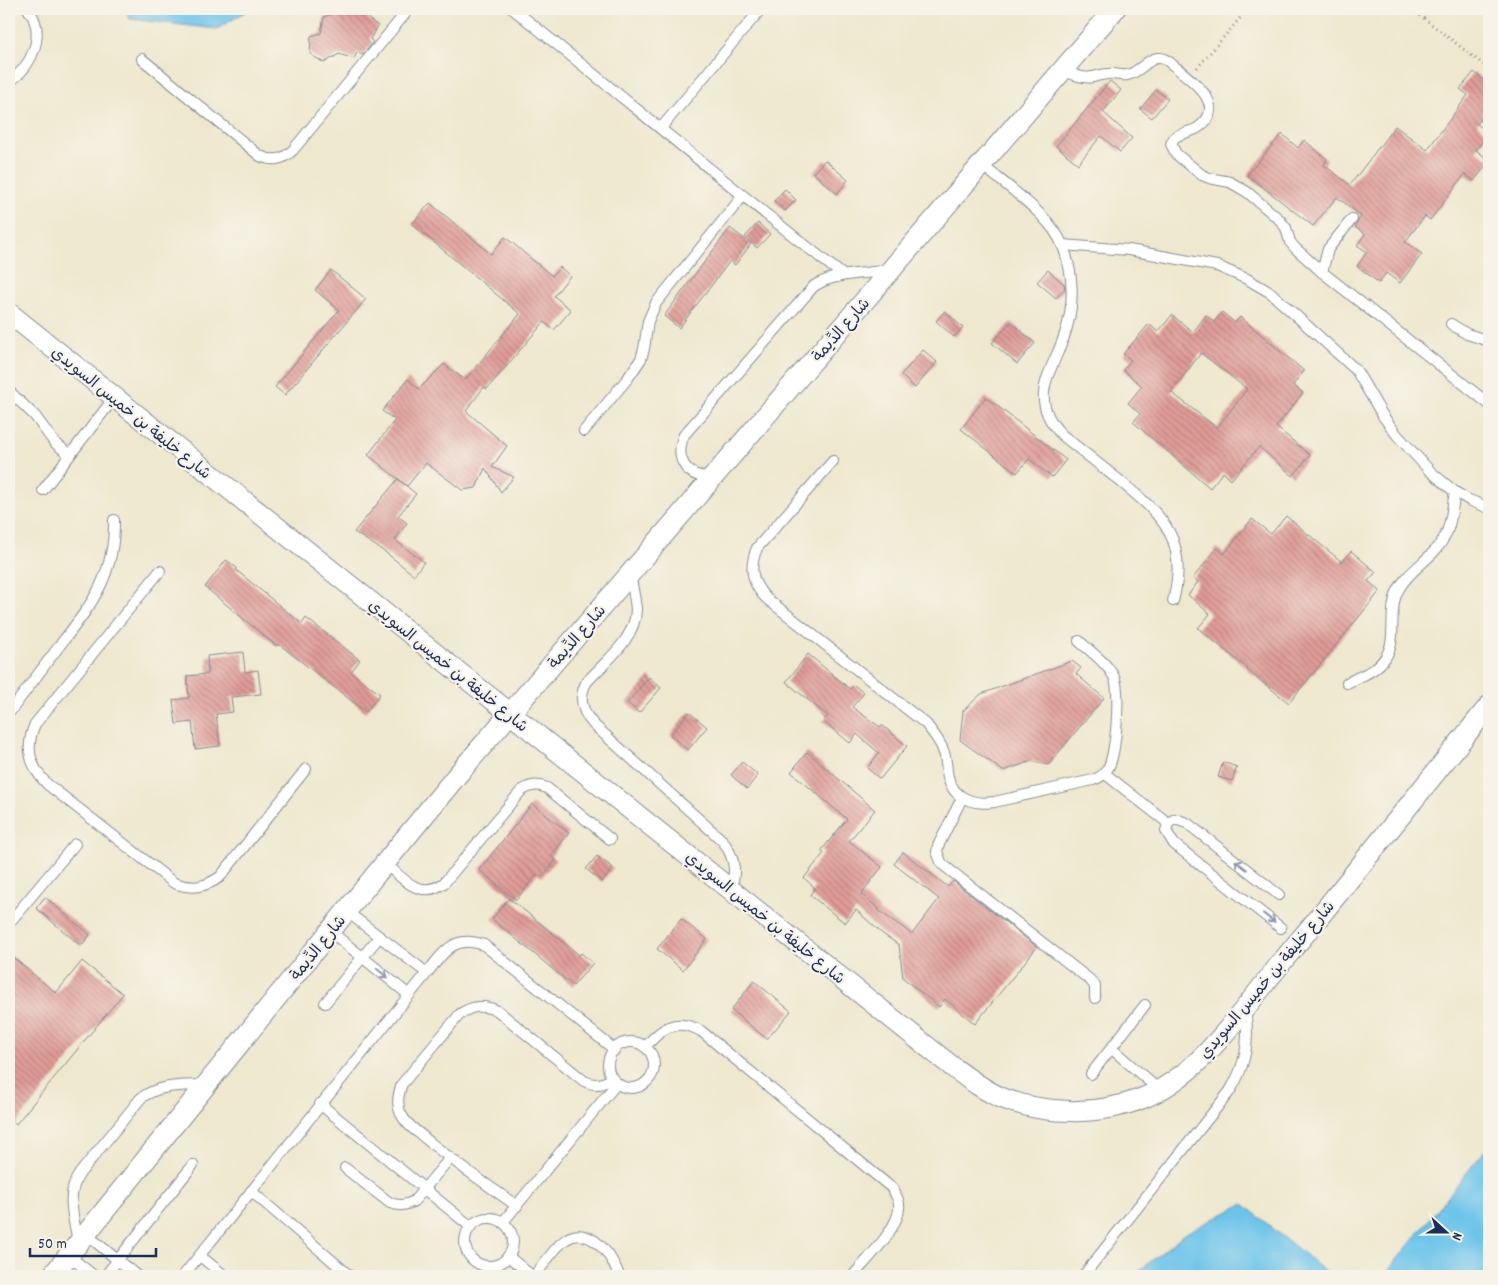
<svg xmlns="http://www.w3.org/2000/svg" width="1498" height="1285" font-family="Dekko,'Playpen Sans Arabic',sans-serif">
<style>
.water{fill:#6cc4ea;stroke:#447aa4}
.building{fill:url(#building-back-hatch);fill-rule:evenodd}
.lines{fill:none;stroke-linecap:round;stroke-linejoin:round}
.service-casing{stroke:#848c96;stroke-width:12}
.minor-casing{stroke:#848c96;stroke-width:22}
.path{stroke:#848c96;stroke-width:3;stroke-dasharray:1 4;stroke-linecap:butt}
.service{stroke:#fff;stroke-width:10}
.minor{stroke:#fff;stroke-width:20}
.oneway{stroke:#8d97ae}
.labels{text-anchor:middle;stroke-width:4.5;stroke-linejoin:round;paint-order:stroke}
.street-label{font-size:16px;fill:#1b2f5e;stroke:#f7f3e8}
</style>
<defs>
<pattern id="building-back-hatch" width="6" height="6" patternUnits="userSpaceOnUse" patternTransform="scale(1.25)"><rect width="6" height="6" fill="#e09b97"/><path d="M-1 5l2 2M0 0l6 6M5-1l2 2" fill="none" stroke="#b57f7e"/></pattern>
</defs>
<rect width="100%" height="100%" fill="#f7f3e8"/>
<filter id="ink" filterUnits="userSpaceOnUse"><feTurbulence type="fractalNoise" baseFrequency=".02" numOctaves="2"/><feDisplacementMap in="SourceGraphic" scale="10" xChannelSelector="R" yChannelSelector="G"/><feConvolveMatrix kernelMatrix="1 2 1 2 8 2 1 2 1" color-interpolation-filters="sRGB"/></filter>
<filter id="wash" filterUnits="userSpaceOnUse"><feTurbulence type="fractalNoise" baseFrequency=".0096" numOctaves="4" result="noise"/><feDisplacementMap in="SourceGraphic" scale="20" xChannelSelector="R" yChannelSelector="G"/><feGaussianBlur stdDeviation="1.12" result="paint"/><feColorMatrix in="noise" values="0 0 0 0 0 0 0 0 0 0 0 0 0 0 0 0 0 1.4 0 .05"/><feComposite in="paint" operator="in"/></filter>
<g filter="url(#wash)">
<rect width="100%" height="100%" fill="#eee8ce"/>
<!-- water -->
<g class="water">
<polygon points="125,9 250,9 217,29 130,19"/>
<polygon points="1489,1145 1489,1276 1384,1276"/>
<polygon points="1243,1204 1331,1276 1133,1276 1184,1234"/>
</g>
<g id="blocks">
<!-- building -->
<g class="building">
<polygon points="345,9 355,9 378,26 370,39 373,42 363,55 357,52 354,59 339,54 324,63 310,54 311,36 321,33 324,17"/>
<polygon points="1474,72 1489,85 1489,105 1483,112 1485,114 1477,124 1489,133 1476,150 1489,160 1489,162 1474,181 1465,174 1430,220 1425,216 1405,242 1422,254 1400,283 1386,273 1379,283 1357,266 1367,252 1357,245 1365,234 1355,227 1361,216 1337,197 1313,226 1247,175 1282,134 1298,148 1304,140 1327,159 1324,165 1350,185 1395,126 1427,150 1468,95 1460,89"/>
<polygon points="1110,81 1121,90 1103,112 1132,138 1120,152 1101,136 1078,164 1056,146"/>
<polygon points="1156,90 1168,99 1152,118 1140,109"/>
<polygon points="825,160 848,180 837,194 813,173"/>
<polygon points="785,189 796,200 785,211 774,201"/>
<polygon points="430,203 491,254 505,237 552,276 560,267 570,276 554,296 571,310 554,330 544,322 487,389 484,387 466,411 507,446 492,467 514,477 501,492 485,468 476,488 462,490 426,463 407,486 368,455 395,420 382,411 408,379 419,389 444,364 465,380 520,314 412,224"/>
<polygon points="758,223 770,234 757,248 745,237"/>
<polygon points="730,228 751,244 735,265 730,261 679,328 664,316"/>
<polygon points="331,270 366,299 285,395 275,387 339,310 315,290"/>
<polygon points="1048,270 1064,284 1065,288 1056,298 1037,282"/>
<polygon points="945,311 963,328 954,337 936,321"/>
<path d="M1222,312L1235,323L1240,317L1304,371L1293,385L1303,393L1276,427L1310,455L1293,476L1259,447L1231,480L1223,472L1210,488L1133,422L1140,414L1128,403L1142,386L1123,370L1131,360L1123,354L1149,324L1158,332L1172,315L1193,332L1206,315L1214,322ZM1201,353L1247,389L1217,428L1171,392Z"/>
<polygon points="1011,322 1035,343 1017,364 992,343"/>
<polygon points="923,350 937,362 915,388 901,375"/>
<polygon points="986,397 1066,460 1052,477 1029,459 1017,473 961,429"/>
<polygon points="398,479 416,494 398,516 407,523 395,540 424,562 414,575 385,552 354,532"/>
<polygon points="1286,516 1342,562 1351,551 1376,572 1368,581 1380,591 1289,703 1247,670 1248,669 1198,628 1210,614 1188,595 1198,582 1193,578 1217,548 1224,554 1252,519 1271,534"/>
<polygon points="226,560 237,568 236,570 302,624 306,618 360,660 351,672 380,694 366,712 280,645 275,645 205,587"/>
<polygon points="243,652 245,672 258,670 261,694 231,697 233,712 216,714 220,746 195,749 192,722 176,724 173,700 189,698 187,676 208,674 207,656"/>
<polygon points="808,654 850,689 854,685 864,693 852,707 880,727 882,725 907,746 880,779 867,768 879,753 857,734 850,743 823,721 828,716 786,682"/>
<polygon points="1072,661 1081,668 1076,674 1104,698 1048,765 1032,761 1003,771 960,740 963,711 981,694"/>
<polygon points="649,677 661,688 639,713 627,703"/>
<polygon points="689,712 707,727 688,750 670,735"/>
<polygon points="807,752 875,810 849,841 882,867 861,894 879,909 878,910 912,934 939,899 894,864 903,852 948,887 953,881 1037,947 975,1024 945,999 939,1007 903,978 899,945 884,935 856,910 845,923 810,895 815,888 804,878 824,853 821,851 847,819 791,772"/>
<polygon points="742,762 758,775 747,789 731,775"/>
<polygon points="1223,762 1237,767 1232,781 1218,777"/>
<polygon points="532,804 569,833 551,856 556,860 542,877 537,874 516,900 479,870"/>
<polygon points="597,856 613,868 602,882 586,869"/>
<polygon points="45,897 90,935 81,946 36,908"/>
<polygon points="509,898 579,955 581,953 593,963 573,986 492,919"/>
<polygon points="681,919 707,939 683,970 657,949"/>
<polygon points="9,954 56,993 82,961 123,994 16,1124 9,1118"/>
<polygon points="754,981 791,1011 767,1039 731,1010"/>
</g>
</g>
</g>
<g filter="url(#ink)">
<use href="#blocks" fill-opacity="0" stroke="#848c96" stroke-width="1"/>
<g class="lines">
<!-- service casing -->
<g class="service-casing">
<g id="service">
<path d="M513,9C623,97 731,188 843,275"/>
<path d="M142,59L260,156C273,162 283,160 293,150L409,9"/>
<path d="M1063,70C1072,74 1082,79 1093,77C1098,76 1102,74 1108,74C1114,73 1120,76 1127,75C1143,72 1151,50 1168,61C1185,76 1231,103 1199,127C1191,133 1181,132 1174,138L1171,144L1176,154L1202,175L1209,178L1230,182L1247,192L1279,219L1286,228L1290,242L1295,248L1322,272L1489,404"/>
<path d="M9,82C32,66 47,34 28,9"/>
<polyline points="661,128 761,9"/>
<path d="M981,164C1004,184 1044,211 1059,238C1072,263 1075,295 1068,323C1059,366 1022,394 1062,435C1081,450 1101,466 1120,481C1164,517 1189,540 1173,601"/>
<polyline points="1062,245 1129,250 1217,266 1247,279 1271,293 1356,370 1383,416 1397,435 1430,471 1455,492 1469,500 1489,508"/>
<polyline points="1322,272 1328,249 1352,219"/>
<polyline points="1451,324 1467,334 1489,341"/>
<polyline points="9,391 35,416 54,442 70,455"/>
<polyline points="584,431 628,378 641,359 644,349 648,321 656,303 742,197"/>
<path d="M833,461L757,548C749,567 751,583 766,598L926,724C933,733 940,741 943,750C947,759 946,769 948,777C953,799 975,805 994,802L1093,780C1099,778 1105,774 1108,768C1116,756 1121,690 1114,677C1107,663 1091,652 1079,641"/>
<path d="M712,477C686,478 674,459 684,435L814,286C837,272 862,275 887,270"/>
<polyline points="43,490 114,398"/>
<path d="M160,571L35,724C25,747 29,766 47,784L174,883C192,889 204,888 220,877L306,769"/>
<path d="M630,574C632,585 635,598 636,609C636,640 604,662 586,683C578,699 582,712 594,725L723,841C734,857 737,870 731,888"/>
<path d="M1347,683C1361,676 1376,671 1385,658C1398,639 1388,616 1396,595C1405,571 1434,559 1445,536C1452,523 1452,507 1455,492"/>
<path d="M9,713C25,692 41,670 57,649C90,606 115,578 114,520"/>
<polyline points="1104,773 1168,823"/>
<polyline points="962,798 938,846 937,852 942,864 1090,980 1095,986 1095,998"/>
<path d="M385,863C403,879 420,900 444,883L521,791C530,785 537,784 547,788L610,839"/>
<polyline points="1279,895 1187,823 1175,819 1168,823 1166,831 1174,844 1281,928"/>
<polyline points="346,911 427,973"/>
<polyline points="9,923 75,844"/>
<polyline points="330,931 409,995"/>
<polyline points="325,1003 379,937"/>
<circle cx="631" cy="1065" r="23"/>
<path d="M645,1047C662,1028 675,1017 701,1031L893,1189C895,1194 899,1200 899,1204C902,1226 866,1260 853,1276"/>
<polyline points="1111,1048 1159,1090"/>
<polyline points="1091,1074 1145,1005"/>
<polyline points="320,1104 470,1226"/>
<path d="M345,1168L390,1203C399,1206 405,1206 414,1201L450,1158"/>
<polyline points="251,1191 350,1276"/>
<path d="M517,1206C486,1184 455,1163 426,1139C417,1131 406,1125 401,1114C396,1104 398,1094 402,1084L460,1014C473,1005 484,1005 498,1011L584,1081C594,1086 603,1085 612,1078"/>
<circle cx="489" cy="1242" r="24"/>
<polyline points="503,1222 617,1083"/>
<polyline points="86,1234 137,1276"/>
<path d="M78,1242C74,1219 65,1194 80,1173L141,1098C160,1084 182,1086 205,1085"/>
<polyline points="69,1256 94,1276"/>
<polyline points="200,1256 225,1276"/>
<polyline points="508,1256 532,1276"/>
<polyline points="105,1276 193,1165"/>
<path d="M183,1276L427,973C444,952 454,934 484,945L615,1050"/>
<path d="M534,1276C543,1266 554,1248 565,1240C589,1223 613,1256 619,1276"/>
<path d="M1083,1276L1230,1091C1246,1065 1250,1040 1245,1010"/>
</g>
</g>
<!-- minor casing -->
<g class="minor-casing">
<g id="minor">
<path d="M9,313C323,566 640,815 954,1068C969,1079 985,1091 1002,1098C1046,1115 1099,1116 1143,1098C1190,1079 1223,1036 1254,997C1272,974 1291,950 1311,927C1370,853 1430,780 1489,706"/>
<polyline points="52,1276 398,847 459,773 1115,9"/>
</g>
</g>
<!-- path -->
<g class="path">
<polyline points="1412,9 1489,69"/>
<polyline points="1197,68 1248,9"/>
</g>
<!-- service -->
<use href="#service" class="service"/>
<!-- minor -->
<use href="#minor" class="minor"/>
</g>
<!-- one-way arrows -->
<defs><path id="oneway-shaft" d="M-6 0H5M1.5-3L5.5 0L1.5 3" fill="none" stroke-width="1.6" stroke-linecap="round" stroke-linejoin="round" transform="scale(1.25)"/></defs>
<g class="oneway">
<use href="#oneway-shaft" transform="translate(1241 865) rotate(-142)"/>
<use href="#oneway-shaft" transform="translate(1269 918) rotate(38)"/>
<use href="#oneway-shaft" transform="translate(382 973) rotate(39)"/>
</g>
</g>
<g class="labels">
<!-- street labels -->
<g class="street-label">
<text transform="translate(840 329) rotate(-49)" y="6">شارع الدِّيمة</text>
<text transform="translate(132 412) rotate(39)" y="6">شارع خليفة بن خميس السويدي</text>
<text transform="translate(576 636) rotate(-49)" y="6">شارع الدِّيمة</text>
<text transform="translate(449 665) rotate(39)" y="6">شارع خليفة بن خميس السويدي</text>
<text transform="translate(766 917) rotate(39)" y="6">شارع خليفة بن خميس السويدي</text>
<text transform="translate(317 947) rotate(-51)" y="6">شارع الدِّيمة</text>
<text transform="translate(1266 979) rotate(-50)" y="6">شارع خليفة بن خميس السويدي</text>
</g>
</g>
<!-- margin -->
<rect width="1498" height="1285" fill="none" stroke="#f7f3e8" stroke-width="30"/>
<!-- north arrow -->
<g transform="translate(1446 1232) rotate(111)" stroke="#f7f3e8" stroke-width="4" paint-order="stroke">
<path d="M0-4L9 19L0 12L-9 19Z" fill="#1b2f5e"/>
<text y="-8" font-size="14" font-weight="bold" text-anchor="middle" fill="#1b2f5e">N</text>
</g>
<!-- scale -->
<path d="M30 1248v8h126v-8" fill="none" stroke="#1b2f5e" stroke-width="2.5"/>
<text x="38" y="1248" font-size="15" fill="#1b2f5e" stroke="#f7f3e8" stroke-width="4" paint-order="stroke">50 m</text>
</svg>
